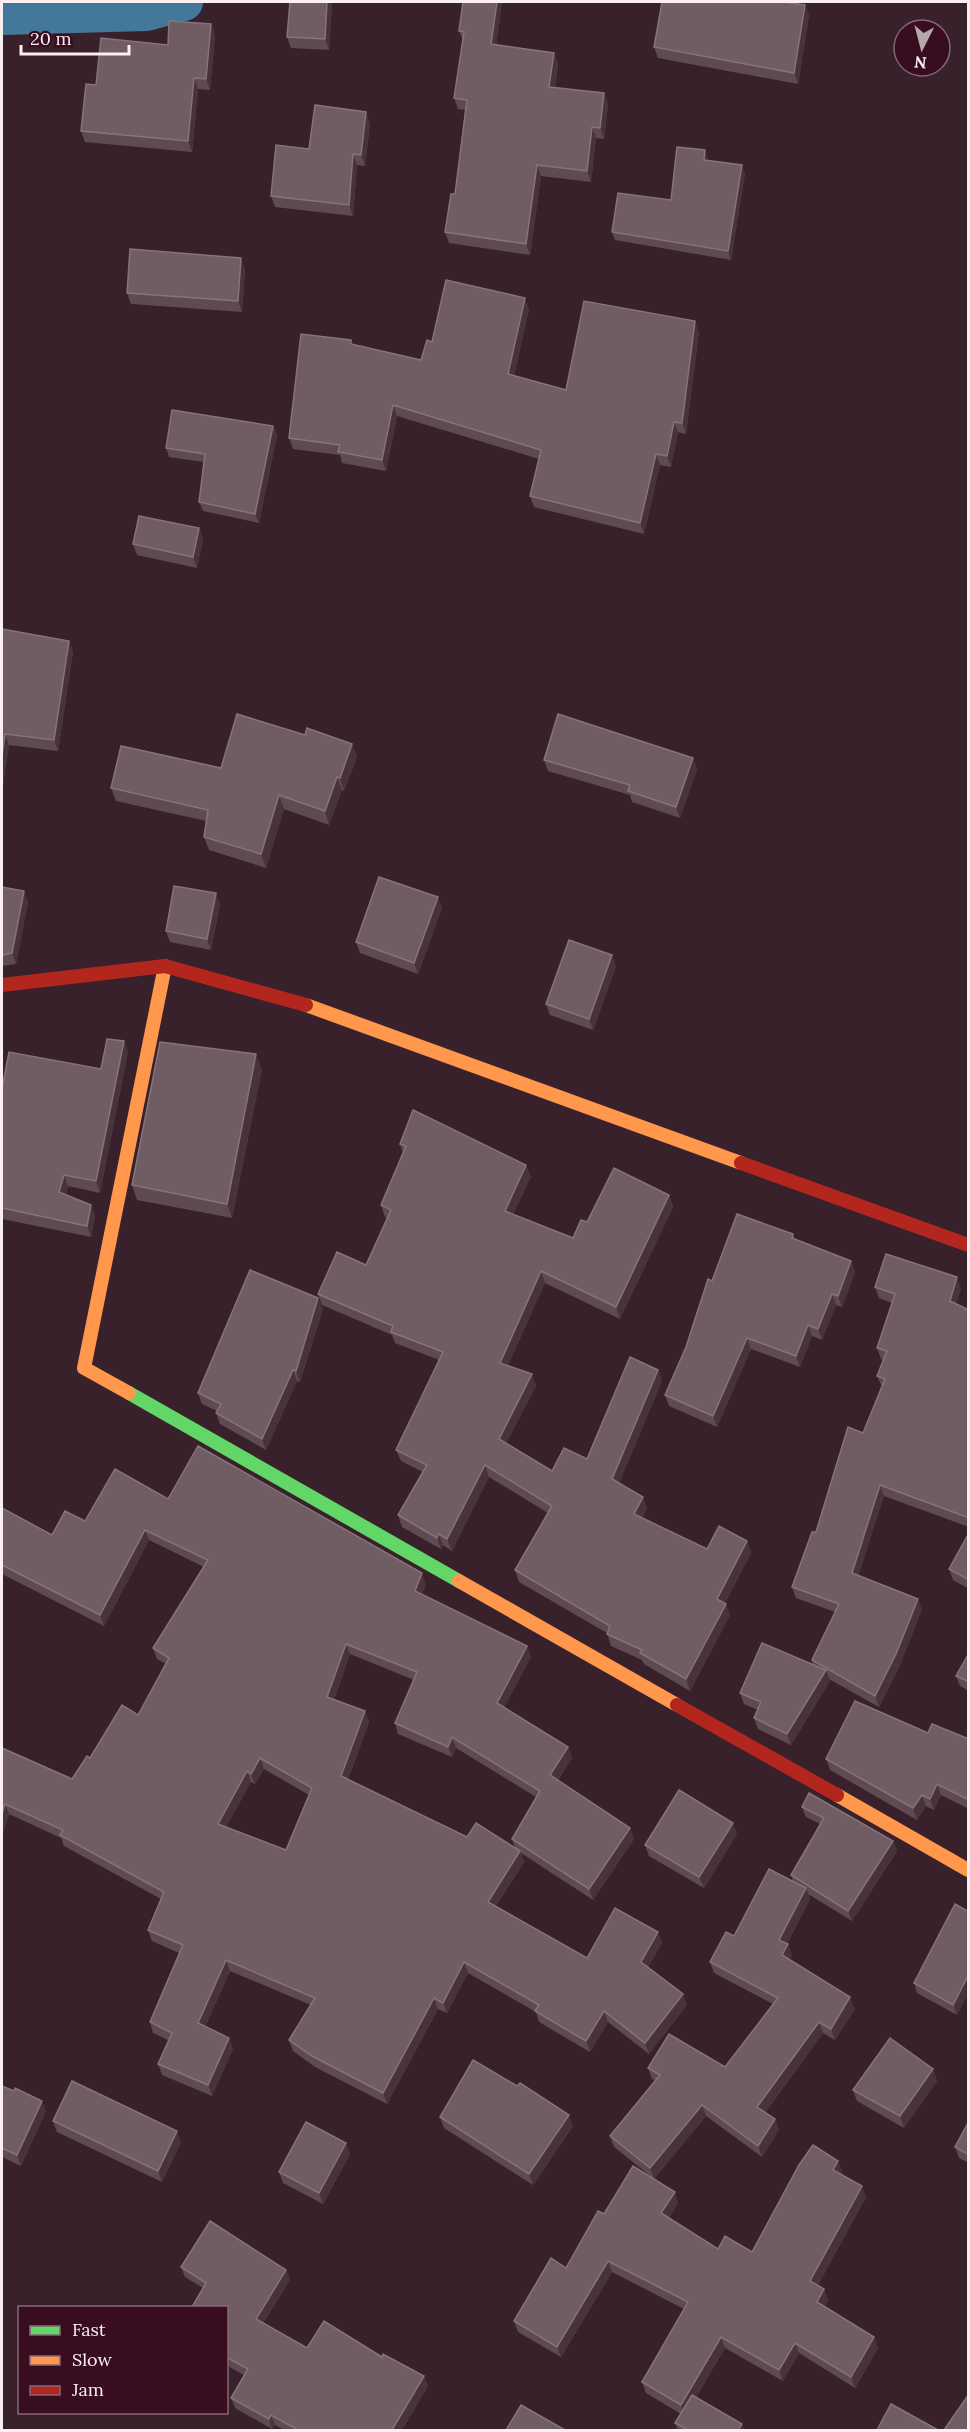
<svg xmlns="http://www.w3.org/2000/svg" width="970" height="2432" font-family="Lora,serif">
<style>
.lines{fill:none;stroke-linecap:round;stroke-linejoin:round}
.canal{stroke:#43789a;stroke-width:38}
.fast{stroke:#63d668;stroke-width:14}
.slow{stroke:#ff974d;stroke-width:14}
.jam{stroke:#b3261e;stroke-width:14}
.wall{fill:#5e4b52;fill-rule:evenodd}
.shaded-wall{fill:#48333b}
.building{fill:#6f5d63;stroke:#85747a;stroke-width:1.5;fill-rule:evenodd}
</style>
<rect width="100%" height="100%" fill="#38212a"/>
<g class="lines">
<!-- canal -->
<polyline class="canal" points="2,16 147,12 184,2"/>
<!-- fast -->
<polyline class="fast" points="129,1393 459,1581"/>
<!-- slow -->
<g class="slow">
<polyline points="306,1005 741,1163"/>
<polyline points="129,1393 84,1368 165,966"/>
<polyline points="459,1581 677,1705"/>
<polyline points="837,1795 968,1870"/>
</g>
<!-- jam -->
<g class="jam">
<polyline points="2,985 165,966 306,1005"/>
<polyline points="741,1163 968,1245"/>
<polyline points="677,1705 837,1795"/>
</g>
</g>
<!-- wall -->
<g class="wall">
<polygon points="332,2 329,50 291,48 287,37"/>
<polygon points="502,2 496,45 554,53 558,64 555,87 604,93 608,104 604,139 596,138 591,182 541,176 530,255 449,243 445,232 455,194 465,110 458,109 454,98 463,41 459,31"/>
<polygon points="805,5 809,16 798,84 658,58 654,47"/>
<polygon points="211,24 215,35 210,90 198,89 192,152 85,142 81,131 96,85 168,45"/>
<polygon points="370,123 365,166 357,165 353,216 275,207 271,196 309,149"/>
<polygon points="708,158 707,160 745,173 731,260 615,240 612,232 671,200"/>
<polygon points="245,269 242,312 131,304 127,293"/>
<polygon points="529,309 514,376 566,390 699,332 686,434 678,432 671,467 660,465 644,534 534,507 530,496 539,459 397,416 386,471 342,463 340,455 293,449 289,438 353,344 421,360 432,342"/>
<polygon points="273,426 277,435 259,523 203,511 199,502 204,462 169,457 166,448"/>
<polygon points="199,528 203,539 197,568 137,555 133,544"/>
<polygon points="2,629 69,641 73,652 58,751 9,745 2,792"/>
<polygon points="305,735 352,744 357,757 344,791 342,790 329,825 284,809 266,868 209,850 204,837 206,821 116,801 111,788 221,768"/>
<polygon points="693,758 697,769 680,818 632,802 630,795 548,771 544,760"/>
<polygon points="2,887 28,902 16,964 2,966"/>
<polygon points="220,904 211,950 170,942 166,931"/>
<polygon points="442,908 418,974 360,953 356,942"/>
<polygon points="616,966 593,1030 550,1015 546,1004"/>
<polygon points="124,1041 128,1052 100,1193 68,1186 66,1194 95,1216 91,1237 2,1219 2,1089 101,1069"/>
<polygon points="262,1069 232,1218 137,1200 132,1185"/>
<polygon points="400,1144 526,1165 531,1177 513,1214 573,1238 587,1222 669,1195 673,1207 620,1319 545,1283 508,1365 532,1374 536,1386 506,1443 552,1471 587,1459 658,1370 662,1381 619,1483 643,1497 647,1508 642,1518 707,1549 747,1541 751,1553 725,1603 730,1615 690,1691 644,1664 642,1660 611,1646 607,1633 519,1582 515,1570 548,1513 489,1477 452,1551 443,1545 441,1549 402,1527 398,1515 423,1472 401,1461 396,1450 439,1360 395,1343 392,1335 322,1305 318,1294 366,1265 387,1218 385,1217 381,1205 403,1153"/>
<polygon points="793,1234 795,1240 851,1261 855,1272 842,1307 836,1305 822,1340 812,1336 800,1367 751,1349 717,1427 669,1406 665,1395 686,1347 712,1281"/>
<polygon points="875,1287 961,1288 956,1304 969,1310 969,1527 884,1496 858,1575 922,1609 900,1665 879,1707 829,1679 830,1681 791,1745 758,1729 754,1718 758,1710 744,1704 740,1693 813,1665 812,1660 835,1612 796,1598 792,1587 816,1532 863,1433 882,1387 877,1376 883,1360 881,1359 877,1348 892,1303 879,1298"/>
<polygon points="318,1298 323,1309 300,1382 297,1381 266,1450 220,1424 216,1413 217,1411 202,1404 198,1393"/>
<path d="M168,1499L426,1584L422,1594L527,1646L531,1657L504,1707L568,1747L572,1758L558,1780L630,1828L634,1839L593,1900L521,1853L524,1862L496,1906L587,1958L658,1932L662,1943L648,1967L687,2005L649,2054L608,2022L590,2052L539,2022L536,2012L468,1973L447,2013L438,2009L387,2104L315,2067L293,2051L289,2040L311,2005L230,1971L205,2027L229,2038L233,2049L212,2096L162,2075L158,2064L168,2040L153,2033L150,2022L179,1953L152,1941L148,1930L161,1899L64,1846L61,1838L9,1814L2,1835V1748L72,1779L90,1758L138,1715L166,1664L157,1659L153,1648L204,1567L149,1540L104,1626L2,1574V1508L52,1535L85,1521ZM350,1654L414,1680L395,1723L398,1734L452,1757L456,1748L536,1797L512,1839L515,1848L467,1837L348,1779L369,1722L365,1711L334,1700ZM264,1769L309,1795L286,1850L226,1827L251,1782L255,1784Z"/>
<polygon points="969,1533 969,1589 953,1580 949,1569"/>
<polygon points="969,1653 969,1691 960,1686 956,1676"/>
<polygon points="928,1733 969,1739 969,1809 941,1795 934,1810 926,1806 917,1820 830,1770 826,1759"/>
<polygon points="802,1807 893,1841 897,1851 852,1921 808,1894 810,1899 787,1944 792,1955 789,1960 855,2009 835,2040 823,2033 765,2113 775,2119 779,2130 762,2157 706,2116 654,2179 614,2147 610,2136 655,2080 652,2079 648,2068 725,2067 773,2004 714,1973 710,1962 734,1936 793,1881 791,1875 820,1824 806,1817"/>
<polygon points="737,1834 704,1888 649,1856 645,1845"/>
<polygon points="969,1912 969,1992 957,2015 917,1993 914,1983"/>
<polygon points="933,2069 937,2081 904,2128 857,2101 853,2090"/>
<polygon points="2,2086 46,2111 21,2166 2,2157"/>
<polygon points="440,2117 573,2126 533,2185 444,2128"/>
<polygon points="53,2121 181,2142 162,2182 57,2132"/>
<polygon points="969,2121 969,2163 959,2158 955,2147"/>
<polygon points="350,2154 323,2204 283,2183 279,2172"/>
<polygon points="838,2161 842,2172 841,2175 866,2197 818,2285 824,2289 828,2300 824,2307 874,2337 878,2348 855,2388 799,2353 783,2381 725,2348 696,2397 742,2424 744,2430 678,2430 675,2423 681,2414 646,2393 642,2382 684,2309 612,2272 561,2357 518,2332 514,2321 566,2268 604,2214 678,2203 669,2218 718,2249 752,2252"/>
<polygon points="181,2267 286,2270 290,2280 263,2323 307,2348 428,2386 402,2430 284,2430 275,2425 272,2429 235,2408 231,2398 244,2375 226,2365 226,2307 203,2288 185,2277"/>
</g>
<!-- shaded-wall -->
<g class="shaded-wall">
<polygon points="327,2 332,2 329,50 325,39"/>
<polygon points="497,2 502,2 495,55 491,44"/>
<polygon points="805,5 809,16 798,84 794,73"/>
<polygon points="211,24 215,35 210,90 206,79"/>
<polygon points="554,53 558,64 553,97 549,87"/>
<polygon points="194,78 198,89 192,152 188,141"/>
<polygon points="604,93 608,104 604,139 600,128"/>
<polygon points="366,112 370,123 365,166 361,155"/>
<polygon points="592,127 596,138 591,182 587,171"/>
<polygon points="705,150 708,158 707,168 704,160"/>
<polygon points="353,154 357,165 353,216 349,205"/>
<polygon points="537,165 541,176 530,255 526,244"/>
<polygon points="742,165 745,173 731,260 728,251"/>
<polygon points="241,258 245,269 242,312 238,301"/>
<polygon points="525,298 529,309 512,385 508,374"/>
<polygon points="695,321 699,332 686,434 682,423"/>
<polygon points="393,405 397,416 386,471 382,460"/>
<polygon points="674,422 678,432 671,467 667,456"/>
<polygon points="273,426 277,435 259,523 255,514"/>
<polygon points="656,454 660,465 644,534 640,523"/>
<polygon points="199,528 203,539 197,568 193,557"/>
<polygon points="69,641 73,652 58,751 54,740"/>
<polygon points="5,734 9,745 2,792 2,756"/>
<polygon points="352,744 357,757 344,791 340,778"/>
<polygon points="693,758 697,769 680,818 676,807"/>
<polygon points="337,777 342,790 329,825 325,811"/>
<polygon points="279,795 284,809 266,868 261,854"/>
<polygon points="24,891 28,902 16,964 12,953"/>
<polygon points="216,893 220,904 211,950 207,939"/>
<polygon points="438,897 442,908 418,974 414,963"/>
<polygon points="612,955 616,966 593,1030 589,1019"/>
<polygon points="124,1041 128,1052 100,1193 96,1181"/>
<polygon points="256,1054 262,1069 232,1218 227,1204"/>
<polygon points="526,1165 531,1177 509,1222 505,1211"/>
<polygon points="64,1175 68,1186 63,1203 59,1192"/>
<polygon points="669,1195 673,1207 620,1319 616,1307"/>
<polygon points="91,1205 95,1216 91,1237 87,1226"/>
<polygon points="851,1261 855,1272 842,1307 838,1296"/>
<polygon points="541,1271 545,1283 504,1374 500,1363"/>
<polygon points="957,1277 961,1288 953,1312 950,1301"/>
<polygon points="832,1294 836,1305 822,1340 818,1329"/>
<polygon points="318,1298 323,1309 300,1382 296,1371"/>
<polygon points="808,1325 812,1336 800,1367 796,1356"/>
<polygon points="747,1338 751,1349 717,1427 713,1416"/>
<polygon points="293,1370 297,1381 266,1450 262,1439"/>
<polygon points="658,1370 662,1381 616,1490 612,1479"/>
<polygon points="532,1374 536,1386 503,1450 499,1439"/>
<polygon points="485,1465 489,1477 452,1551 447,1539"/>
<polygon points="880,1485 884,1496 856,1584 852,1573"/>
<polygon points="643,1497 647,1508 638,1526 634,1514"/>
<polygon points="145,1530 149,1540 104,1626 100,1615"/>
<polygon points="439,1534 443,1545 441,1549 437,1538"/>
<polygon points="747,1541 751,1553 721,1611 717,1599"/>
<polygon points="422,1573 426,1584 419,1601 415,1591"/>
<polygon points="918,1599 922,1609 900,1665 879,1707 875,1696"/>
<polygon points="726,1604 730,1615 690,1691 686,1679"/>
<polygon points="346,1644 350,1654 331,1708 327,1697"/>
<polygon points="527,1646 531,1657 501,1714 497,1703"/>
<polygon points="826,1670 830,1681 791,1745 787,1734"/>
<polygon points="365,1711 369,1722 345,1787 341,1776"/>
<polygon points="452,1737 456,1748 452,1757 448,1747"/>
<polygon points="568,1747 572,1758 554,1785 550,1775"/>
<polygon points="260,1758 264,1769 255,1784 251,1774"/>
<polygon points="247,1771 251,1782 222,1835 218,1824"/>
<polygon points="937,1784 941,1795 934,1810 930,1799"/>
<polygon points="922,1795 926,1806 917,1820 913,1808"/>
<polygon points="5,1804 9,1814 2,1835 2,1814"/>
<polygon points="733,1823 737,1834 704,1888 699,1877"/>
<polygon points="630,1828 634,1839 593,1900 589,1889"/>
<polygon points="893,1841 897,1851 852,1921 848,1911"/>
<polygon points="520,1851 524,1862 492,1912 488,1902"/>
<polygon points="806,1888 810,1899 783,1951 779,1940"/>
<polygon points="658,1932 662,1943 645,1972 641,1962"/>
<polygon points="788,1944 792,1955 786,1966 782,1955"/>
<polygon points="226,1960 230,1971 202,2034 198,2023"/>
<polygon points="464,1962 468,1973 447,2013 443,2003"/>
<polygon points="967,1978 969,1983 969,1992 957,2015 953,2005"/>
<polygon points="683,1994 687,2005 649,2054 645,2043"/>
<polygon points="850,1997 855,2009 835,2040 831,2029"/>
<polygon points="434,1998 438,2009 387,2104 383,2093"/>
<polygon points="604,2011 608,2022 590,2052 586,2041"/>
<polygon points="819,2022 823,2033 761,2118 757,2107"/>
<polygon points="229,2038 233,2049 212,2096 208,2085"/>
<polygon points="933,2069 937,2081 904,2128 900,2116"/>
<polygon points="42,2101 46,2111 21,2166 17,2155"/>
<polygon points="702,2105 706,2116 654,2179 650,2168"/>
<polygon points="569,2115 573,2126 533,2185 529,2174"/>
<polygon points="775,2119 779,2130 762,2157 758,2146"/>
<polygon points="177,2131 181,2142 162,2182 158,2171"/>
<polygon points="346,2143 350,2154 323,2204 319,2193"/>
<polygon points="838,2161 842,2172 837,2181 833,2170"/>
<polygon points="862,2186 866,2197 814,2292 810,2281"/>
<polygon points="675,2192 678,2203 665,2224 661,2213"/>
<polygon points="608,2261 612,2272 561,2357 557,2347"/>
<polygon points="286,2270 290,2280 259,2329 256,2319"/>
<polygon points="824,2289 828,2300 821,2313 817,2302"/>
<polygon points="721,2337 725,2348 685,2416 681,2405"/>
<polygon points="874,2337 878,2348 855,2388 851,2377"/>
<polygon points="795,2343 799,2353 783,2381 779,2370"/>
<polygon points="424,2376 428,2386 402,2430 392,2430"/>
<polygon points="271,2415 275,2425 272,2429 269,2419"/>
<polygon points="742,2424 744,2430 738,2430"/>
</g>
<!-- building -->
<g class="building">
<polygon points="290,2 327,2 325,39 287,37"/>
<polygon points="463,2 497,2 491,44 554,53 549,87 604,93 600,128 592,127 587,171 537,165 526,244 445,232 451,194 455,194 467,100 454,98 464,32 459,31"/>
<polygon points="662,2 783,2 805,5 794,73 654,47"/>
<polygon points="169,21 211,24 206,79 194,78 188,141 81,131 86,84 96,85 101,38 168,45"/>
<polygon points="315,105 366,112 361,155 353,154 349,205 271,196 276,145 309,149"/>
<polygon points="677,147 705,150 704,160 742,165 728,251 612,232 618,193 671,200"/>
<polygon points="130,249 241,258 238,301 127,293"/>
<polygon points="446,280 525,298 508,374 566,390 584,301 695,321 682,423 674,422 667,456 656,454 640,523 530,496 541,450 393,405 382,460 338,452 340,445 289,438 301,334 351,340 351,344 421,360 427,340 432,342"/>
<polygon points="172,410 273,426 255,514 199,502 205,454 166,448"/>
<polygon points="139,516 199,528 193,557 133,544"/>
<polygon points="2,629 69,641 54,740 5,734 2,756"/>
<polygon points="237,714 305,735 307,728 352,744 340,778 337,777 325,811 279,795 261,854 204,837 208,810 111,788 121,746 221,768"/>
<polygon points="558,714 693,758 676,807 628,791 630,785 544,760"/>
<polygon points="379,877 438,897 414,963 356,942"/>
<polygon points="174,886 216,893 207,939 166,931"/>
<polygon points="2,887 24,891 12,953 2,955"/>
<polygon points="569,940 612,955 589,1019 546,1004"/>
<polygon points="107,1039 124,1041 96,1181 64,1175 59,1192 91,1205 87,1226 2,1208 2,1089 9,1052 101,1069"/>
<polygon points="160,1042 256,1054 227,1204 132,1185"/>
<polygon points="413,1110 526,1165 505,1211 573,1238 581,1220 587,1222 614,1168 669,1195 616,1307 541,1271 500,1363 532,1374 499,1439 552,1471 564,1448 587,1459 630,1357 658,1370 612,1479 643,1497 634,1514 707,1549 719,1526 747,1541 717,1599 726,1604 686,1679 640,1653 642,1650 607,1634 610,1626 515,1570 552,1506 485,1465 447,1539 439,1534 437,1538 398,1515 427,1465 396,1450 443,1352 391,1332 393,1326 318,1294 337,1252 366,1265 391,1210 381,1205 406,1146 400,1144"/>
<polygon points="737,1214 793,1234 792,1238 851,1261 838,1296 832,1294 818,1329 808,1325 796,1356 747,1338 713,1416 665,1395 686,1347 708,1279 712,1281"/>
<polygon points="886,1254 957,1277 950,1301 969,1310 969,1518 880,1485 852,1573 918,1599 896,1654 875,1696 812,1660 839,1604 792,1587 812,1532 816,1532 848,1427 863,1433 885,1379 877,1376 887,1351 877,1348 895,1294 875,1287"/>
<polygon points="250,1270 318,1298 296,1371 293,1370 262,1439 216,1413 221,1404 198,1393"/>
<path d="M198,1446L422,1573L415,1591L527,1646L497,1703L568,1747L550,1775L630,1828L589,1889L512,1839L540,1791L452,1737L448,1747L395,1723L417,1672L346,1644L327,1697L365,1711L341,1776L467,1837L476,1823L520,1851L488,1902L587,1958L615,1908L658,1932L641,1962L683,1994L645,2043L604,2011L586,2041L535,2011L539,2005L464,1962L443,2003L434,1998L383,2093L312,2056L289,2040L315,1998L226,1960L198,2023L229,2038L208,2085L158,2064L172,2033L150,2022L183,1945L148,1930L164,1892L60,1835L63,1830L5,1804L2,1814V1748L72,1779L87,1756L90,1758L122,1705L138,1715L169,1658L153,1648L208,1560L145,1530L100,1615L2,1565V1508L52,1535L65,1511L85,1521L115,1469L168,1499ZM260,1758L312,1788L286,1850L218,1824L247,1771L251,1774Z"/>
<polygon points="969,1533 969,1580 949,1569"/>
<polygon points="762,1643 826,1670 787,1734 754,1718 761,1702 740,1693"/>
<polygon points="969,1653 969,1682 956,1676"/>
<polygon points="855,1701 928,1733 932,1724 969,1739 969,1800 937,1784 930,1799 922,1795 913,1808 826,1759"/>
<polygon points="679,1790 733,1823 699,1877 645,1845"/>
<polygon points="809,1793 893,1841 848,1911 791,1875 824,1818 802,1807"/>
<polygon points="769,1869 806,1888 779,1940 788,1944 782,1955 850,1997 831,2029 819,2022 757,2107 775,2119 758,2146 702,2105 650,2168 610,2136 660,2075 648,2068 669,2034 725,2067 778,1998 710,1962 726,1932 734,1936"/>
<polygon points="955,1904 969,1912 969,1979 967,1978 953,2005 914,1983"/>
<polygon points="890,2038 933,2069 900,2116 853,2090"/>
<polygon points="473,2060 517,2086 520,2083 569,2115 529,2174 440,2117"/>
<polygon points="72,2081 177,2131 158,2171 53,2121"/>
<polygon points="2,2086 14,2091 15,2088 42,2101 17,2155 2,2148"/>
<polygon points="969,2121 969,2155 955,2147"/>
<polygon points="306,2122 346,2143 319,2193 279,2172"/>
<polygon points="813,2145 838,2161 833,2170 862,2186 810,2281 824,2289 817,2302 874,2337 851,2377 795,2343 779,2370 721,2337 681,2405 642,2382 688,2302 608,2261 557,2347 514,2321 551,2258 566,2268 598,2211 604,2214 633,2166 675,2192 661,2213 718,2249 725,2236 752,2252 799,2165"/>
<polygon points="210,2221 286,2270 256,2319 307,2348 324,2321 382,2357 383,2354 424,2376 392,2430 298,2430 271,2415 269,2419 231,2398 248,2369 226,2357 226,2307 192,2307 206,2283 181,2267"/>
<polygon points="969,2394 969,2430 944,2430"/>
<polygon points="692,2395 742,2424 738,2430 688,2430 675,2423"/>
<polygon points="891,2404 938,2430 877,2430"/>
<polygon points="521,2405 565,2430 506,2430"/>
</g>
<!-- border -->
<rect width="970" height="2432" fill="none" stroke="#fceff3" stroke-width="6"/>
<!-- legend -->
<rect x="18" y="2306" width="210" height="108" fill="#370d1f" stroke="#866774" stroke-width="1.5"/>
<rect x="30" y="2326" width="30" height="9" fill="#63d668" stroke="#866774" stroke-width="1.5"/>
<text x="72" y="2336" font-size="18" fill="#fceff3">Fast</text>
<rect x="30" y="2356" width="30" height="9" fill="#ff974d" stroke="#866774" stroke-width="1.5"/>
<text x="72" y="2366" font-size="18" fill="#fceff3">Slow</text>
<rect x="30" y="2386" width="30" height="9" fill="#b3261e" stroke="#866774" stroke-width="1.5"/>
<text x="72" y="2396" font-size="18" fill="#fceff3">Jam</text>
<!-- north arrow -->
<g transform="translate(922 48) rotate(186)"><circle r="28" fill="#370d1f" stroke="#866774" stroke-width="1.5"/>
<path d="M0-4.5L10 22L0 15L-10 22Z" fill="#b7a7ad"/>
<text y="-9" font-size="16" font-weight="bold" text-anchor="middle" fill="#fceff3">N</text>
</g>
<!-- scale -->
<path d="M21 45v9h108v-9" fill="none" stroke="#fceff3" stroke-width="3"/>
<text x="30" y="45" font-size="18" fill="#fceff3" stroke="#370d1f" stroke-width="4.5" paint-order="stroke">20 m</text>
</svg>
